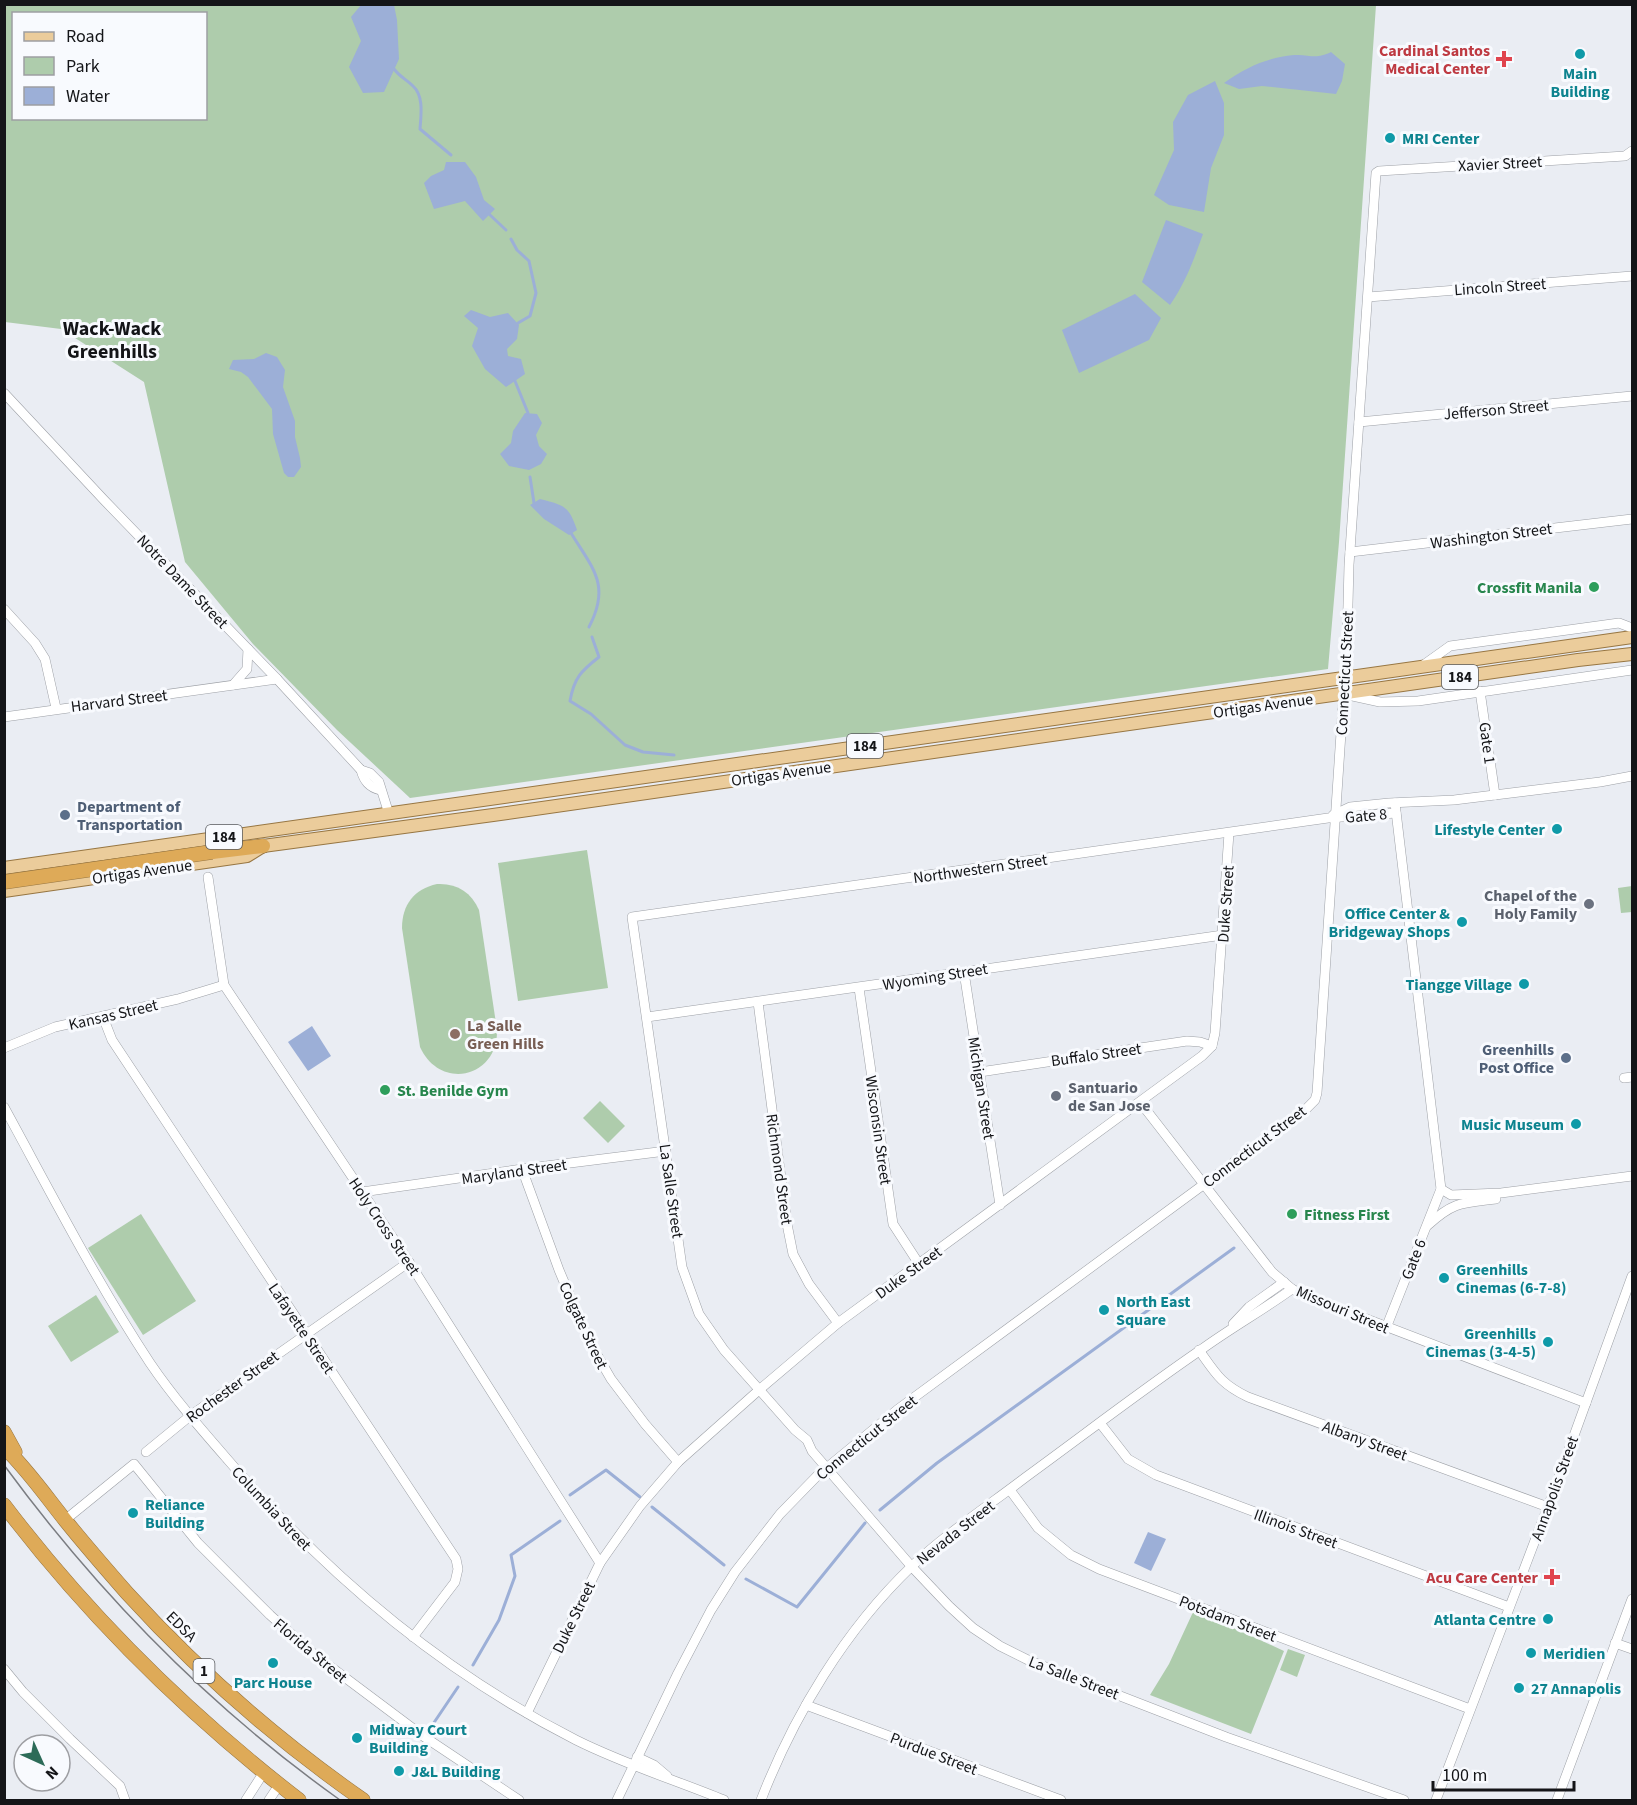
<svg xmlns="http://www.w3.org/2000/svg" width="1637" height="1805" font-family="'Source Sans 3',sans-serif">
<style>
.green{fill:#aeccac;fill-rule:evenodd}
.water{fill:#9cafd7}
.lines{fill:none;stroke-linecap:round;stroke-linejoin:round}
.stream{stroke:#9cafd7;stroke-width:3}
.minor-casing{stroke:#9da0a6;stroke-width:10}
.major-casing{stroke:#977642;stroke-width:14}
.highway-casing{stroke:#977642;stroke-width:15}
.minor{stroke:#fff;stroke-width:9}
.major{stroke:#ebcc9b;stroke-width:12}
.highway{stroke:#deaa58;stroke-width:14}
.tram{stroke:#7b7d82;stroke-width:1.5}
.highway-bridge-casing{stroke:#977642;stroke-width:15;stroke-linecap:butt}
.highway-bridge{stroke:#deaa58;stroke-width:14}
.culture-dot{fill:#0f9aa8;stroke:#f8fafe;stroke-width:2}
.health-dot{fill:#e0444e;stroke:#f8fafe;stroke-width:2}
.leisure-dot{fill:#2e9e5b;stroke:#f8fafe;stroke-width:2}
.service-dot{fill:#5c6f8a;stroke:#f8fafe;stroke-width:2}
.worship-dot{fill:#6b7280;stroke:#f8fafe;stroke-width:2}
.education-dot{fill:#8d6e63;stroke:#f8fafe;stroke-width:2}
.labels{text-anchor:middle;stroke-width:6;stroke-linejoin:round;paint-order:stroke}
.shield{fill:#f8fafe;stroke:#585a5d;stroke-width:1.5}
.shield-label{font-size:15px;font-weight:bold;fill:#141518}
.health-label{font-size:16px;font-weight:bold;fill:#be3a42;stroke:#f8fafe;text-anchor:end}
.culture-label{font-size:16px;font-weight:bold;fill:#0d838f;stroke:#f8fafe;text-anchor:start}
.street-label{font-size:16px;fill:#141518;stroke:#f8fafe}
.leisure-label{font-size:16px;font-weight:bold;fill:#27864d;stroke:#f8fafe;text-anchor:start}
.service-label{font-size:16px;font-weight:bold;fill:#4e5e75;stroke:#f8fafe;text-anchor:start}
.worship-label{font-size:16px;font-weight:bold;fill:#5b616d;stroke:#f8fafe;text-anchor:end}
.education-label{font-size:16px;font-weight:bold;fill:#785e54;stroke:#f8fafe;text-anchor:start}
.quarter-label{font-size:20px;font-weight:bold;fill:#141518;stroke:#f8fafe}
</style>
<rect width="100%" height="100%" fill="#eaedf3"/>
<!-- green -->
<g class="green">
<path d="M5,5H1376L1339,542L1328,669L410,798L337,730L253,644L185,562L144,382L61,329L5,322ZM14,14H206V118H14Z"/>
<polygon points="587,850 608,988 518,1001 498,863"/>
<path d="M437,884C457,883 471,892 479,910L497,1030C498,1078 440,1091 420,1047L402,928C402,905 414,889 437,884Z"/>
<polygon points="1632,886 1632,912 1621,913 1618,888"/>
<polygon points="600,1101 625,1126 608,1143 583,1118"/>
<polygon points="141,1214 196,1301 143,1335 88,1248"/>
<polygon points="96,1295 119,1332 71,1362 48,1326"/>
<polygon points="1194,1610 1284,1651 1251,1734 1150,1695 1169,1664"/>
<polygon points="1288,1649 1305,1655 1297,1677 1280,1670"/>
</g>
<!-- water -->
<g class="water">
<polygon points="361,5 394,5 397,20 399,59 384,92 363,93 349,67 361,41 351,17"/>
<path d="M1331,52L1345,64L1342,81L1336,94L1262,86L1239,89L1224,83C1247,67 1266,58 1294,55C1310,54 1315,60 1331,52Z"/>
<polygon points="1215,81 1224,103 1224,135 1211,168 1204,212 1169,205 1154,195 1174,150 1173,122 1188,95"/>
<polygon points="446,162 465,162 476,177 484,200 495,209 483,221 465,201 434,209 424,183 431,176 444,170"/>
<path d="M1166,220L1203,234C1194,259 1186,282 1170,305L1142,282Z"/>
<polygon points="1135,294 1161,318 1149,340 1079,373 1062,330"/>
<polygon points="471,310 490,317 508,313 519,325 517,339 507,349 508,356 521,359 525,374 506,387 485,369 472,346 478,328 464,316"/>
<polygon points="266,353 277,357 285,370 283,387 295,421 295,437 300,458 301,467 294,477 288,477 284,473 273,434 272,409 248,377 241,372 229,369 233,360 254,359"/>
<polygon points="525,413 537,414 542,423 536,435 539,446 547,454 541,464 529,470 509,466 500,454 511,443 513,431"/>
<path d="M540,499C564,505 569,506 577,530L569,535L544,519L530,505Z"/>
<polygon points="312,1026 331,1056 308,1071 288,1042"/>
<polygon points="1148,1532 1166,1539 1151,1571 1134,1563"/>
</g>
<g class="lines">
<!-- stream -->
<g class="stream">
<path d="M394,69C400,77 406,79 413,86C424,96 421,115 420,129L451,155"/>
<polyline points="489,214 506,230"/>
<polyline points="511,239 517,250 529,261 536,293 530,316 518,323"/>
<polyline points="515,381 528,413"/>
<polyline points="530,477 534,503"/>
<path d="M571,533C593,569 611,585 589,627"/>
<path d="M592,637L599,657C581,671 574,678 570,701L591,714L625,745L643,752L674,755"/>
<polyline points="570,1495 606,1470 640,1497"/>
<polyline points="652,1507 724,1565"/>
<polyline points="880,1510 937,1463 1234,1248"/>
<polyline points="746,1579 797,1607 865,1523"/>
<polyline points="473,1665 499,1620 515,1576 511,1555 560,1521"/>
<polyline points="429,1730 458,1687"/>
</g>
<!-- minor casing -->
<g class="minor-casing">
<g id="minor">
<polyline points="1368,297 1632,276"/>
<path d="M4,393L104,500L277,679L361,770C364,781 369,787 380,790"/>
<polyline points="1359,422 1632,396"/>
<polyline points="1350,552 1632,519"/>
<polyline points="4,609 35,643 45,659 56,708"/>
<polyline points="1422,666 1450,646 1619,623 1632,628"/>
<polyline points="233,685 247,669 248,649"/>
<polyline points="1480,691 1495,795"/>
<polyline points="1348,695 1380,702 1418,701 1632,670"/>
<polyline points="4,717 277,679"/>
<polyline points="361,770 370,773 379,782 389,814"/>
<polyline points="1396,813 1328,818 632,917 682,1267 699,1314 724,1350 795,1430 807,1440 812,1451 912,1567 949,1606 973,1628 1000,1646 1030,1661 1226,1737 1404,1800"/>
<polyline points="1333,815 1350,807 1389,803 1454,800 1600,782 1632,776"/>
<polyline points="208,877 224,985 409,1262 600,1563"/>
<polyline points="964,972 1000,1205"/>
<polyline points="859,988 893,1224 919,1264"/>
<polyline points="758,1002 787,1224 793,1254 809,1284 838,1323"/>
<polyline points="103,1017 112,1040 456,1559 458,1569 455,1582 413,1637"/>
<polyline points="647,1017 1223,935"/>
<polyline points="4,1048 55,1027 178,999 224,985"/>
<polyline points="980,1072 1187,1041 1200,1042 1212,1046"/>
<polyline points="1624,1078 1632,1077"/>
<polyline points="1140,1102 1272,1272 1292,1289 1304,1295 1586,1403"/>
<path d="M4,1107C51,1193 96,1281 150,1363C173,1397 201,1429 228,1460C327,1575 440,1671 576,1740C624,1764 675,1780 724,1800"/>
<polyline points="522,1169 559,1270 589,1341 611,1379 645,1424 678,1462"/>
<polyline points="1441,1189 1451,1195 1501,1193 1632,1176"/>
<polyline points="362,1192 522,1169 666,1151"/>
<path d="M1428,1225C1454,1201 1463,1203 1496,1199"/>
<polyline points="1233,1324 1249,1307 1284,1282"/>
<polyline points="1386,1328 1441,1189 1395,803"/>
<path d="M1199,1350C1216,1374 1221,1384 1248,1397L1548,1507"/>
<polyline points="1100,1423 1128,1459 1156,1475 1509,1607"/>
<polyline points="146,1452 190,1416 409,1262"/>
<polyline points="1010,1490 1038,1528 1071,1555 1099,1569 1470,1709"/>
<polyline points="65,1520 134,1464 198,1543 270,1615 315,1655 423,1736 519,1800"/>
<polyline points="1615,1643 1632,1649"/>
<polyline points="4,1669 23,1692 70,1739 120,1786 125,1800"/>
<polyline points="806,1705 1061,1800"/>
<polyline points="527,1713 600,1563 640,1506 678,1462 759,1390 838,1323 1202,1056 1212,1046 1215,1033 1229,833"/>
<polyline points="637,1757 654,1765 667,1776"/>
<polyline points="246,1800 264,1772"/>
<polyline points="269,1800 279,1785"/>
<polyline points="617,1800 678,1673 711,1610 735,1572 780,1514 818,1475 897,1410 1305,1110 1315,1100 1317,1093 1347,643 1349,565 1376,173 1379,171 1625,156 1632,151"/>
<path d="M761,1800C794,1715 845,1630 912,1566C947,1533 988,1506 1026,1477C1085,1434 1142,1390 1202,1349C1231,1328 1263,1310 1292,1289"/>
<polyline points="1436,1800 1555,1488 1632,1276"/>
<polyline points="1557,1800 1632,1599"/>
</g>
</g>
<!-- major casing -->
<g class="major-casing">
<g id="major">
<polyline points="4,868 1632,637"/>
<polyline points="4,891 247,856 263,846 493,815 1578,660 1632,654"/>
</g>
</g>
<!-- highway casing -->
<g class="highway-casing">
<g id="highway">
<polyline points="212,852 263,846"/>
<polyline points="4,1432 15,1452"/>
<path d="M4,1447C27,1469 45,1495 65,1520C85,1545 106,1569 127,1593C198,1671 277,1740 363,1800"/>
<path d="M4,1505C89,1617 189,1715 299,1800"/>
</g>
</g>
<!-- minor -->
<use href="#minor" class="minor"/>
<!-- major -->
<use href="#major" class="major"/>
<!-- highway -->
<use href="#highway" class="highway"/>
<!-- tram -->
<path class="tram" d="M4,1465C98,1593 211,1708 340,1800"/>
<!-- highway-bridge casing -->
<g class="highway-bridge-casing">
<polyline id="highway-bridge" points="4,882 212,852"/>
</g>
<!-- highway-bridge -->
<use href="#highway-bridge" class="highway-bridge"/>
</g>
<!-- markers -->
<g class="culture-dot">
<circle cx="1580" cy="54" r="6"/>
<circle cx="1390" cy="138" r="6"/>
<circle cx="1557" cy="829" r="6"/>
<circle cx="1462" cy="922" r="6"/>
<circle cx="1524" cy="984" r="6"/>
<circle cx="1576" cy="1124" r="6"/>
<circle cx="1444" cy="1278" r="6"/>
<circle cx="1104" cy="1310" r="6"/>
<circle cx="1548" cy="1342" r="6"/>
<circle cx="133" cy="1513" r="6"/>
<circle cx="1548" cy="1619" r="6"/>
<circle cx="1531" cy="1653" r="6"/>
<circle cx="273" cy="1663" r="6"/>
<circle cx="1519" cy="1688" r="6"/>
<circle cx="357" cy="1738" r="6"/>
<circle cx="399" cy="1771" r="6"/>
</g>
<g class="health-dot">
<path d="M1501 50h6v6h6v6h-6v6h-6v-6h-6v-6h6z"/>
<path d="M1549 1568h6v6h6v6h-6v6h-6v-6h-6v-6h6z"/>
</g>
<g class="leisure-dot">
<circle cx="1594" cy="587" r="6"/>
<circle cx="385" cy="1090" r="6"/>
<circle cx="1292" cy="1214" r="6"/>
</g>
<g class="service-dot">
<circle cx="65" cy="815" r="6"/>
<circle cx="1566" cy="1058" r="6"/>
</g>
<g class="worship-dot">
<circle cx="1589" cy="904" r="6"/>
<circle cx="1056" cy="1096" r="6"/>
</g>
<circle class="education-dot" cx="455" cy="1034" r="6"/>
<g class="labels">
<!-- shield labels -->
<g class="shield">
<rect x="1442" y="665" width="36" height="24" rx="4.5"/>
<rect x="847" y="734" width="36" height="24" rx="4.5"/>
<rect x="206" y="825" width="36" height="24" rx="4.5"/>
<rect x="193.5" y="1659" width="21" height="24" rx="4.5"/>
</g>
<g class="shield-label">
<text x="1460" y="682">184</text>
<text x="865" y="751">184</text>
<text x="224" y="842">184</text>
<text x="204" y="1676">1</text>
</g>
<!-- health labels -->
<g class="health-label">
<text x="1490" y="56">Cardinal Santos<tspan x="1490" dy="18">Medical Center</tspan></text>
<text x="1538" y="1583">Acu Care Center</text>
</g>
<!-- culture labels -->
<g class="culture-label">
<text x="1580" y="79" text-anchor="middle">Main<tspan x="1580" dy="18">Building</tspan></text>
<text x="1402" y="144">MRI Center</text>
<text x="1545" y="835" text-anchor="end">Lifestyle Center</text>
<text x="1450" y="919" text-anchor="end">Office Center &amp;<tspan x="1450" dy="18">Bridgeway Shops</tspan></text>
<text x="1512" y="990" text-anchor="end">Tiangge Village</text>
<text x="1564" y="1130" text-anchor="end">Music Museum</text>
<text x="1456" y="1275">Greenhills<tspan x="1456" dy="18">Cinemas (6-7-8)</tspan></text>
<text x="1116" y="1307">North East<tspan x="1116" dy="18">Square</tspan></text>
<text x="1536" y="1339" text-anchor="end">Greenhills<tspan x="1536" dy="18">Cinemas (3-4-5)</tspan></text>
<text x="145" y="1510">Reliance<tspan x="145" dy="18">Building</tspan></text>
<text x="1536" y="1625" text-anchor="end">Atlanta Centre</text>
<text x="1543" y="1659">Meridien</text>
<text x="273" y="1688" text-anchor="middle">Parc House</text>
<text x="1531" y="1694">27 Annapolis</text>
<text x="369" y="1735">Midway Court<tspan x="369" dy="18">Building</tspan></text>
<text x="411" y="1777">J&amp;L Building</text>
</g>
<!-- street labels -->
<g class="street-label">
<text transform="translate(1500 163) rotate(-3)" y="6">Xavier Street</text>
<text transform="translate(1500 286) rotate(-4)" y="6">Lincoln Street</text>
<text transform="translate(1496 409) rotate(-5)" y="6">Jefferson Street</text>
<text transform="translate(1491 535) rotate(-7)" y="6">Washington Street</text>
<text transform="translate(183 581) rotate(46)" y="6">Notre Dame Street</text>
<text transform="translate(1344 673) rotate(-87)" y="6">Connecticut Street</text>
<text transform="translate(119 700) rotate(-7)" y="6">Harvard Street</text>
<text transform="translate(1263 705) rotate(-8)" y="6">Ortigas Avenue</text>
<text transform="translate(1488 743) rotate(82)" y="6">Gate 1</text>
<text transform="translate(781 773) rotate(-8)" y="6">Ortigas Avenue</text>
<text transform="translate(1366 815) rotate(-5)" y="6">Gate 8</text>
<text transform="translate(980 868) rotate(-8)" y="6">Northwestern Street</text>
<text transform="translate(142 871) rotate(-8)" y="6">Ortigas Avenue</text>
<text transform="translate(1225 904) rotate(-86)" y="6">Duke Street</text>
<text transform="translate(935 976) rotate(-9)" y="6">Wyoming Street</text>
<text transform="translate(113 1014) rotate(-13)" y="6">Kansas Street</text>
<text transform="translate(1096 1054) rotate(-8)" y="6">Buffalo Street</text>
<text transform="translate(982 1088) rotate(81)" y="6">Michigan Street</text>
<text transform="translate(879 1130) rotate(82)" y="6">Wisconsin Street</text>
<text transform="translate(1254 1146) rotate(-37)" y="6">Connecticut Street</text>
<text transform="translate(780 1169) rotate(82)" y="6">Richmond Street</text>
<text transform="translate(514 1171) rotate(-8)" y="6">Maryland Street</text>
<text transform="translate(672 1191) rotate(82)" y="6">La Salle Street</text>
<text transform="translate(385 1226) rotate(56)" y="6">Holy Cross Street</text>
<text transform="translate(1413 1259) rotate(-69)" y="6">Gate 6</text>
<text transform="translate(908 1272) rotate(-36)" y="6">Duke Street</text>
<text transform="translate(1343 1309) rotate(23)" y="6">Missouri Street</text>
<text transform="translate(584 1325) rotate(65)" y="6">Colgate Street</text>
<text transform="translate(302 1328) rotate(56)" y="6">Lafayette Street</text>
<text transform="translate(232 1386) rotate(-36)" y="6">Rochester Street</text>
<text transform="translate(866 1437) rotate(-39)" y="6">Connecticut Street</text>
<text transform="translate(1365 1440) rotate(20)" y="6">Albany Street</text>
<text transform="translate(1554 1488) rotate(-70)" y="6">Annapolis Street</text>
<text transform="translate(272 1508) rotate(47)" y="6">Columbia Street</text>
<text transform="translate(1296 1528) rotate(20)" y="6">Illinois Street</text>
<text transform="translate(955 1532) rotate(-38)" y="6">Nevada Street</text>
<text transform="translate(573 1617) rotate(-64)" y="6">Duke Street</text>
<text transform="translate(1228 1618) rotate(21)" y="6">Potsdam Street</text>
<text transform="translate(182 1626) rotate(45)" y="6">EDSA</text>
<text transform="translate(311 1650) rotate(40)" y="6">Florida Street</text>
<text transform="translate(1074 1677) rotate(21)" y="6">La Salle Street</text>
<text transform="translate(934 1753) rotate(21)" y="6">Purdue Street</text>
</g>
<!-- leisure labels -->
<g class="leisure-label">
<text x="1582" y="593" text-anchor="end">Crossfit Manila</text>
<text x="397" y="1096">St. Benilde Gym</text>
<text x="1304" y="1220">Fitness First</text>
</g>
<!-- service labels -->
<g class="service-label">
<text x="77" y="812">Department of<tspan x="77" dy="18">Transportation</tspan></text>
<text x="1554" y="1055" text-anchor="end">Greenhills<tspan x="1554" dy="18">Post Office</tspan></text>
</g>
<!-- worship labels -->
<g class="worship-label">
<text x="1577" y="901">Chapel of the<tspan x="1577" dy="18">Holy Family</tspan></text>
<text x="1068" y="1093" text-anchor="start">Santuario<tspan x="1068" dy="18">de San Jose</tspan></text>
</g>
<!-- education labels -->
<g class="education-label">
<text x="467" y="1031">La Salle<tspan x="467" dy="18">Green Hills</tspan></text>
</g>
<!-- quarter labels -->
<g class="quarter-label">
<text x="112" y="335">Wack-Wack<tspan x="112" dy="23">Greenhills</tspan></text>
</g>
</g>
<!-- border -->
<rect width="1637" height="1805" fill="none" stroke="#141518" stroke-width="12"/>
<!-- legend -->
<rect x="12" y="12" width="195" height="108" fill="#f8fafe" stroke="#9d9ea2" stroke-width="1.5"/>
<rect x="24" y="32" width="30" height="9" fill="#ebcc9b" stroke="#9d9ea2" stroke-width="1.5"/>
<text x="66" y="42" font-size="18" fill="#141518">Road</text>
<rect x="24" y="57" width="30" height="18" fill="#aeccac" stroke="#9d9ea2" stroke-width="1.5"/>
<text x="66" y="72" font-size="18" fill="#141518">Park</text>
<rect x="24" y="87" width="30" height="18" fill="#9cafd7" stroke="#9d9ea2" stroke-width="1.5"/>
<text x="66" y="102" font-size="18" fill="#141518">Water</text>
<!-- north arrow -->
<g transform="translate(42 1763) rotate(135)"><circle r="28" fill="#f8fafe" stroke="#9d9ea2" stroke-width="1.5"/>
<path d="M0-4.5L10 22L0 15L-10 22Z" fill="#2c6b58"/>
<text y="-9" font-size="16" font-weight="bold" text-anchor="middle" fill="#141518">N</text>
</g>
<!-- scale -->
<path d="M1433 1781v9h141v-9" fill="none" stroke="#141518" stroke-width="3"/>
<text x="1442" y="1781" font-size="18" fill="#141518" stroke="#f8fafe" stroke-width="4.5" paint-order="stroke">100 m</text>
</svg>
